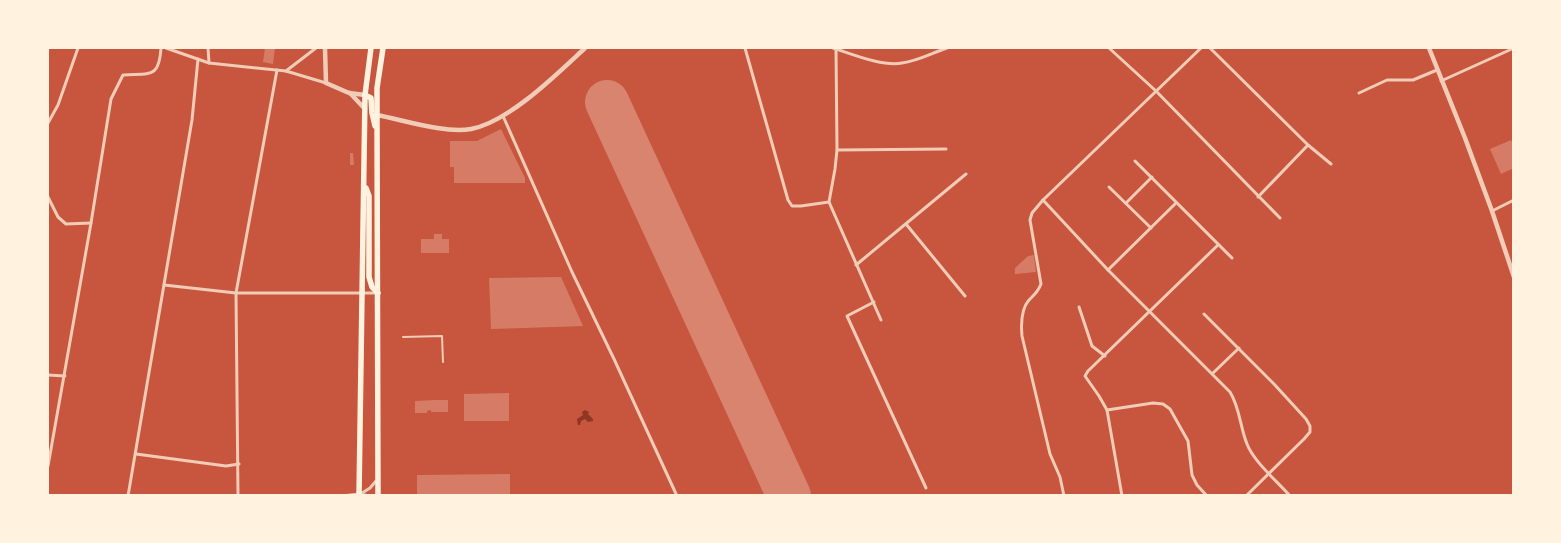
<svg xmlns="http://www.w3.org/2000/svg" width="1561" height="543" font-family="'Open Sans',sans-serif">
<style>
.water{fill:#8f3625}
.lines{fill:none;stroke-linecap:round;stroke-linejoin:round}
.runway{stroke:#d8846e;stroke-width:44}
.building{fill:#d67c66}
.service{stroke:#f1ccb7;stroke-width:2}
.minor{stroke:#f1ccb7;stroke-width:3}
.tertiary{stroke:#f1ccb7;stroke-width:4.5}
.trunk{stroke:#fff3e0;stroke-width:5.5}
</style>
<rect width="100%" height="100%" fill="#c8553d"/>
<!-- water -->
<polygon class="water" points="585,410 589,412 588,414 593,419 593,421 588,422 585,419 581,421 580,425 578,425 577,419 583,415 582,412"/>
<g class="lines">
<!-- runway -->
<polyline class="runway" points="607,102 789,496"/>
</g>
<!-- building -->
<g class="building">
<polygon points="265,48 275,48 273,64 263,62"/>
<polygon points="501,129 525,178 525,183 454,183 454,167 450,167 450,141 477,141"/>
<polygon points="1511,140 1514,146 1514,168 1501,174 1490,149"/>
<polygon points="350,153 353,153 354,165 350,165"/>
<polygon points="434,234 442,234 442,239 449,239 449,253 421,253 421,239 434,239"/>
<polygon points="1034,255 1036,272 1015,274 1015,268 1028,256"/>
<polygon points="561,277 583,326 491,329 489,278"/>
<polygon points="509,393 509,421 464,421 464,394"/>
<polygon points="435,400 448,400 448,412 431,412 431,410 427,411 427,413 415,413 415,401"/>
<polygon points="510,474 510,496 417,496 417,475"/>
</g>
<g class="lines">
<!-- service -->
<polyline class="service" points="403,337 442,336 443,362"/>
<!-- minor -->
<g class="minor">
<polyline points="166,48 209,63 286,71 326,83"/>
<polyline points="208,48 209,63"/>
<polyline points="745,48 788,200 792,206 801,206 829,202"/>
<path d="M833,48C852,54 883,67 902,63C918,61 932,53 947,48"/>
<polyline points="836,48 837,150 835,169 829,202 881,320"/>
<polyline points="1109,48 1156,91 1280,218"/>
<path d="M1201,48L1043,200L1108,270L1230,392C1240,408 1240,427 1247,444C1254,462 1277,481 1290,496"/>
<polyline points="1210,48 1308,145 1331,164"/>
<polyline points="286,71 316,48"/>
<polyline points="1441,81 1514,48"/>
<polyline points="1359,93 1387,80 1413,80 1437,70"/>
<polyline points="503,116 572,272 614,359 677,496"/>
<polyline points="48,123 58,105 78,48"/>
<polyline points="837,150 946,149"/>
<polyline points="1135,161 1232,258"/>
<polyline points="1109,187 1151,228"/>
<polyline points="48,197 58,217 66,224 91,223"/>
<polyline points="1258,197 1308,145"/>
<path d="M1043,200L1032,213L1030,220L1041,284C1038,292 1035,294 1029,300C1021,309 1021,325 1022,336L1050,454L1060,477L1064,496"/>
<polyline points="1126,203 1152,177"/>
<polyline points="1492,211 1514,200"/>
<polyline points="906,224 965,296"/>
<polyline points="856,265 966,174"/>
<polyline points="1108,270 1176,203"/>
<polyline points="164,285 236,293 378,293"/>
<polyline points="874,302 847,316 926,488"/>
<polyline points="1079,307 1092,346 1105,356"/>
<polyline points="1204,314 1274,384 1306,419 1310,426 1310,432 1304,439 1246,496"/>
<polyline points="1213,373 1239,348"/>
<polyline points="48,375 65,376"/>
<polyline points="1107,410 1153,403 1163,404 1170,409 1188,441 1192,475 1197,485 1207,496"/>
<polyline points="136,454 226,466 239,464"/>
<path d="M48,466L91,223L111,99L123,75C150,73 159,79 161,48"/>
<polyline points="362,493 370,488 376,481"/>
<polyline points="128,496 192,120 198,59"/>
<polyline points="238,496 236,293 277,70"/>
<polyline points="342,496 359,494 370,496"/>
<polyline points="1122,496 1107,410 1099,396 1085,376 1088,371 1218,245"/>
</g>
<!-- tertiary -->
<g class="tertiary">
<polyline points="325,48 326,83 349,93 365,95"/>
<polyline points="1429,48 1465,138 1492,211 1514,277"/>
<polyline points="350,93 365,109"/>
<path d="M377,115C403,120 446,134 471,129C509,122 558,73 585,48"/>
</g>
<!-- trunk -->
<g class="trunk">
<polyline points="365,95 371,98 372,113 375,126"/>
<polyline points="366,188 369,196 369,277 372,287 378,293"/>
<polyline points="359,496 365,95 371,48"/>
<polyline points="378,496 377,116 377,88 383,48"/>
</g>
</g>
<!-- border -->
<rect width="1561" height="543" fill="none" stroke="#fff3e0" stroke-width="98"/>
</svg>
